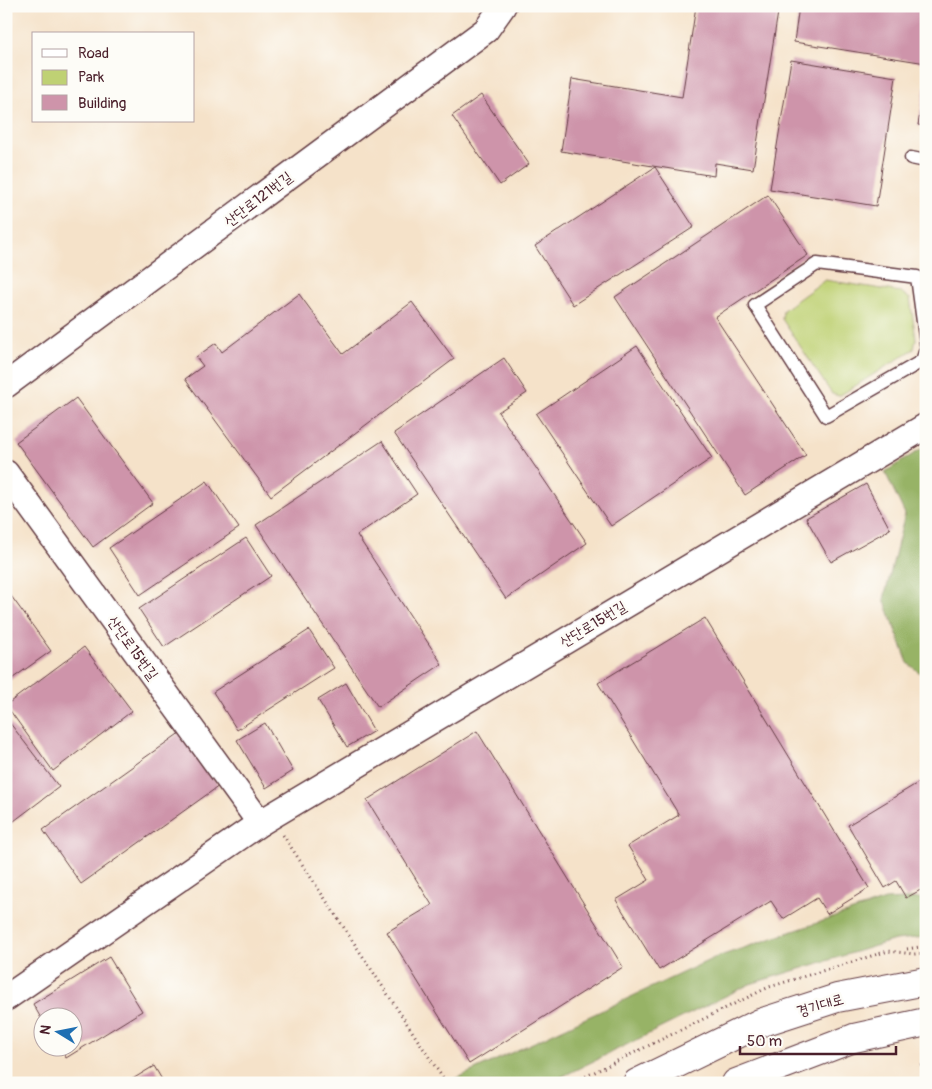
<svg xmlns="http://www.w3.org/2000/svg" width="932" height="1089" font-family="Pangolin,'Poor Story',sans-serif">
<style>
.green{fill:#bfd174;stroke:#847850}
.forest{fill:#97b366;stroke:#706948}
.building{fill:#ce94aa}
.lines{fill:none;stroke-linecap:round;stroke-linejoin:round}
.service-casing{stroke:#643c43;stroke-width:15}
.minor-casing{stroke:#643c43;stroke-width:28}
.primary-casing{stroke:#643c43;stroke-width:30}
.path{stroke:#643c43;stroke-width:3;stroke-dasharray:1 4;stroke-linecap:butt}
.service{stroke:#fff;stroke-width:12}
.minor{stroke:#fff;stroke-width:25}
.primary{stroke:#fff;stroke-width:28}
.labels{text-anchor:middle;stroke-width:5;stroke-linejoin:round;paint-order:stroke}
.street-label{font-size:15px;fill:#4a1f2b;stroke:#fdfcf7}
</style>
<rect width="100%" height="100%" fill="#fdfcf7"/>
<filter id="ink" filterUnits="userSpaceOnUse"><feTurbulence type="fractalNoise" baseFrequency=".02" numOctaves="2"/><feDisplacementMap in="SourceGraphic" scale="10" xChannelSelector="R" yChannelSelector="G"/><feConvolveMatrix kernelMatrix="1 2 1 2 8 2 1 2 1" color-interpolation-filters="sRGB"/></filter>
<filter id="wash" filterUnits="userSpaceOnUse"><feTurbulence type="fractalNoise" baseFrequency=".0096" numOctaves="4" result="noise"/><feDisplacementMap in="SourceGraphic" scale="20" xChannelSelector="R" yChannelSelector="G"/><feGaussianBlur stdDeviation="1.12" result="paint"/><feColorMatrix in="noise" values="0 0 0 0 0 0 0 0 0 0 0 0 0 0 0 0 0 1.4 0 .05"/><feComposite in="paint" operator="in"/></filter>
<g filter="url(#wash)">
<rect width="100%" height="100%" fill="#f5e2c9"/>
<!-- green -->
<polygon class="green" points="825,280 901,292 910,299 916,339 914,349 839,396 832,394 782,319 783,310"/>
<!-- forest -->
<g class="forest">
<polygon points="926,446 926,678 908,663 884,599 905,514 885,472"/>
<polygon points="926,898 926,937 895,940 750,984 549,1083 447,1083 714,958 885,900"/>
</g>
<g id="blocks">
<!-- building -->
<g class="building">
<polygon points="696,6 779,6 753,169 715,163 714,176 561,151 572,79 682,97"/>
<polygon points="799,6 926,6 926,63 794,42"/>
<polygon points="791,60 896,77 876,206 770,189"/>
<polygon points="925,86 926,86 926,126 918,125"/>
<polygon points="481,95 529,164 500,185 452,116"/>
<polygon points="655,167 694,227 573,305 535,246"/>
<polygon points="768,195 808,255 715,317 806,455 745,495 615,297"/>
<polygon points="299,294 343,354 412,302 454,359 271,496 185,379 203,366 196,357 216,343 222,352"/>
<polygon points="637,346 712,458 611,526 536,414"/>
<polygon points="504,358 527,393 498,412 587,543 506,599 394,433"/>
<polygon points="76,398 153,503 93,547 16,442"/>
<polygon points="382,441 417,494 357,535 442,664 378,707 256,525"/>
<polygon points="207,481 239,528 140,595 109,548"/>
<polygon points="866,484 890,529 831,562 806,518"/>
<polygon points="246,538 271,576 164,647 139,609"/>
<polygon points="6,589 51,651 6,683"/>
<polygon points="705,618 869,888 827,914 817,898 783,919 771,901 659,970 616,900 649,880 628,846 679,815 598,683"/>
<polygon points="309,630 334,668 237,730 213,692"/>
<polygon points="84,647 132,711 53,771 6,705"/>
<polygon points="346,683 374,731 347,747 318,700"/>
<polygon points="6,718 59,787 6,827"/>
<polygon points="265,723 293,771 266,788 237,740"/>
<polygon points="477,731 623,967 469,1064 387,932 432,905 367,800"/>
<polygon points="181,732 219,786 81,884 43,830"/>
<polygon points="926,778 926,887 906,898 896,881 885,888 848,825"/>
<polygon points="109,957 142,1011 66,1058 59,1046 72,1046 72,1016 42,1016 42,1020 33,1004"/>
<polygon points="154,1066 164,1083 126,1083"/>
<polygon points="6,1070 13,1081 11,1083 6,1083"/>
</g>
</g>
</g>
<g filter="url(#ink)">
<use href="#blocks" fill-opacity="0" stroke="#643c43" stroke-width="1"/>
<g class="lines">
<!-- service casing -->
<g class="service-casing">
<g id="service">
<polyline points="911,158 926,161"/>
<polyline points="926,344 917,277 817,264 755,305 826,416 922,361 926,349"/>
</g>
</g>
<!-- minor casing -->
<g class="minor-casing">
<g id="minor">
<polyline points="6,385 486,30 503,6"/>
<polyline points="6,473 260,823"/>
<polyline points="6,998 260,823 926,426"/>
</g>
</g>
<!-- primary casing -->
<g class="primary-casing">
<g id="primary">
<polyline points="637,1083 760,1023 837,998 926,981"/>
<polyline points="736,1083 854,1038 926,1022"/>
</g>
</g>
<!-- path -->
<g class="path">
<polyline points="283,835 446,1083"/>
<polyline points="907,949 926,946"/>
<polyline points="921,1066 926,1065"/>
<polyline points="572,1083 769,987 888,951 914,954 926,953"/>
</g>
<!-- service -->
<use href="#service" class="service"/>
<!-- minor -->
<use href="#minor" class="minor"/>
<!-- primary -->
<use href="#primary" class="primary"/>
</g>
</g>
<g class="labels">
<!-- street labels -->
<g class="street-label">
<text transform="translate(258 199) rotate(-37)" y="5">산단로121번길</text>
<text transform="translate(593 624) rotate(-31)" y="5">산단로15번길</text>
<text transform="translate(133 648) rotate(54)" y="5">산단로15번길</text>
<text transform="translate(820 1005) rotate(-16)" y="5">경기대로</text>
</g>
</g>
<!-- margin -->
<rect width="932" height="1089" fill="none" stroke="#fdfcf7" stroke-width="25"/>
<!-- legend -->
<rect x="32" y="32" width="162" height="90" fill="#fdfcf7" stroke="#b5a4a5"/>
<rect x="42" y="49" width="25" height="8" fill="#ffffff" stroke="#b5a4a5"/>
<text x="78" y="58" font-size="15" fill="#4a1f2b">Road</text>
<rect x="42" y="70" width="25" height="15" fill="#bfd174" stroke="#b5a4a5"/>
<text x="78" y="82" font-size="15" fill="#4a1f2b">Park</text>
<rect x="42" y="95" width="25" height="15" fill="#ce94aa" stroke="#b5a4a5"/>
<text x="78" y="108" font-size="15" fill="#4a1f2b">Building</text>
<!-- north arrow -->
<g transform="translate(58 1032) rotate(280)"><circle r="24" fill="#fdfcf7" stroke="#b5a4a5"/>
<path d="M0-4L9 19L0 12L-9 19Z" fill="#1f6fb2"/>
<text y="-8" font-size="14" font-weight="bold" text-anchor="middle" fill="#4a1f2b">N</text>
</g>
<!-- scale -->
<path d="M740 1046v8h156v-8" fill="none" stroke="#4a1f2b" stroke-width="2.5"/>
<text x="747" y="1046" font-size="15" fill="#4a1f2b" stroke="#fdfcf7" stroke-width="4" paint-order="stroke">50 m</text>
</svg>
